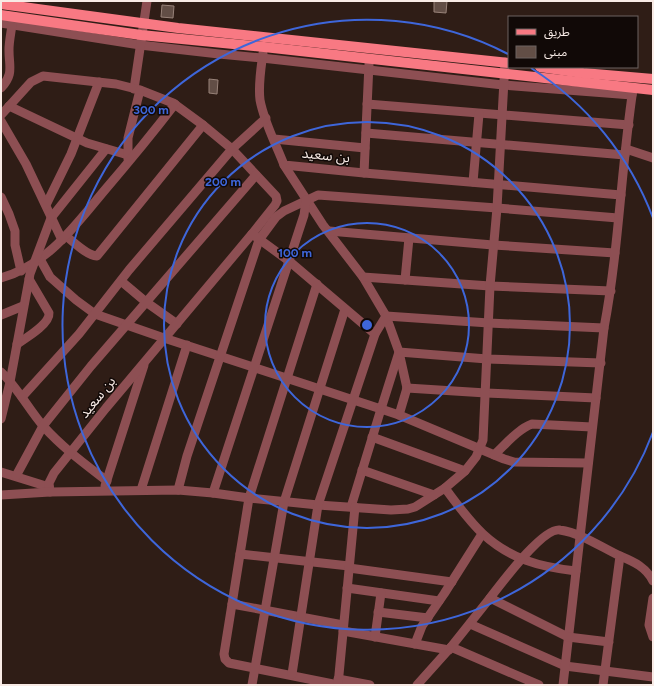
<svg xmlns="http://www.w3.org/2000/svg" width="654" height="686" font-family="Figtree,'Noto Sans Arabic',sans-serif">
<style>
.building{fill:#624e46;stroke:#988279}
.lines{fill:none;stroke-linecap:round;stroke-linejoin:round}
.minor{stroke:#8d4f53;stroke-width:9}
.major{stroke:#f87983;stroke-width:10}
.ring{fill:none;stroke:#3e66da;stroke-width:2}
.labels{text-anchor:middle;stroke-width:3;stroke-linejoin:round;paint-order:stroke}
.street-label{font-size:14px;fill:#f8ebe6;stroke:#110907}
.centre{fill:#3e66da;stroke:#110907;stroke-width:2}
.ring-label{font-size:12px;text-anchor:middle;font-weight:bold;fill:#3e66da;stroke:#110907;stroke-width:3;stroke-linejoin:round;paint-order:stroke}
</style>
<rect width="100%" height="100%" fill="#2f1d16"/>
<!-- building -->
<g class="building">
<polygon points="434,1 447,1 446,13 434,12"/>
<polygon points="162,5 174,6 173,18 161,17"/>
<polygon points="209,79 218,80 217,94 209,93"/>
</g>
<g class="lines">
<!-- minor -->
<g class="minor">
<polyline points="1,23 140,45 219,54 262,58 503,85 632,95"/>
<path d="M263,53C261,68 258,85 260,100C264,122 276,144 284,165L364,173L621,195"/>
<path d="M1,88C14,74 9,67 9,50C9,41 11,33 12,25"/>
<polyline points="134,89 147,1"/>
<polyline points="367,104 629,125"/>
<polyline points="9,106 87,143 128,155"/>
<polyline points="1,115 31,82 43,76 116,84 140,90 173,103 203,125 232,149 276,196 277,201 275,205 252,234"/>
<polyline points="1,121 26,164 62,240"/>
<polyline points="366,133 625,155"/>
<polyline points="274,139 365,148"/>
<polyline points="626,149 653,158"/>
<polyline points="128,159 128,138 140,90"/>
<polyline points="284,165 323,225 363,277 386,316 399,352 407,388"/>
<polyline points="364,173 369,64"/>
<polyline points="473,182 479,114"/>
<polyline points="1,197 9,214 15,231 15,245 21,271"/>
<polyline points="46,205 71,154 99,82"/>
<polyline points="329,231 493,245 615,253"/>
<path d="M66,236C74,242 86,255 97,256L203,125"/>
<polyline points="40,259 50,277 76,300 95,314 164,338 381,409 399,352 487,359 601,363"/>
<polyline points="363,277 490,286 611,291"/>
<path d="M1,278C47,265 74,227 104,191C128,163 152,134 175,104"/>
<polyline points="405,280 409,238"/>
<polyline points="121,281 146,302 177,324"/>
<polyline points="317,284 249,498 224,654 225,659 229,663 338,685"/>
<polyline points="1,315 23,306"/>
<path d="M17,344C26,338 50,324 49,313L29,279"/>
<path d="M1,372C18,388 29,410 44,427C63,448 85,464 107,481"/>
<polyline points="407,388 486,393 596,398"/>
<polyline points="22,397 79,334 129,270 232,149 266,118"/>
<polyline points="399,415 504,459 514,462 588,463"/>
<polyline points="1,419 10,382 30,274 51,218 106,149"/>
<polyline points="372,437 465,471"/>
<path d="M494,455C505,445 518,429 532,424L592,427"/>
<polyline points="362,470 434,495"/>
<polyline points="1,472 49,487"/>
<polyline points="16,476 43,426 91,366 256,175"/>
<polyline points="105,486 144,365"/>
<path d="M445,488C456,503 469,521 483,534C510,559 540,567 576,571"/>
<polyline points="141,490 187,345"/>
<polyline points="178,490 187,456 259,240 276,217 284,211 318,195 497,208 618,218"/>
<polyline points="50,492 49,483 54,473 106,408 252,234 289,261 375,334"/>
<polyline points="213,493 304,215 306,200"/>
<polyline points="1,495 50,492 178,490 213,493 249,498 318,505 391,510 408,509 415,507 445,488 465,471 476,457 483,440 490,286 497,208 505,62"/>
<polyline points="351,507 381,409 399,415 407,388"/>
<polyline points="240,554 349,566"/>
<path d="M620,556C634,562 646,567 653,581"/>
<polyline points="349,568 452,582"/>
<polyline points="347,588 439,601"/>
<polyline points="653,598 649,625 653,637"/>
<polyline points="232,604 343,625"/>
<polyline points="378,612 428,618"/>
<polyline points="470,624 565,666 653,677"/>
<polyline points="343,631 449,650"/>
<polyline points="375,637 381,593"/>
<polyline points="415,644 422,626 444,594 482,534"/>
<polyline points="451,647 539,685"/>
<polyline points="292,674 318,505 375,334 386,316 489,323 604,328"/>
<polyline points="338,679 370,685"/>
<polyline points="252,685 284,502 345,309"/>
<polyline points="338,685 355,507"/>
<polyline points="417,685 451,647 490,598"/>
<path d="M563,685L604,328C619,249 621,168 633,89"/>
<path d="M603,685L620,556C601,547 581,533 560,530C543,527 501,584 490,598L568,637L609,642"/>
</g>
<!-- major -->
<g class="major">
<polyline points="1,4 178,28 509,63"/>
<polyline points="1,15 141,35 264,47 653,90"/>
<polyline points="540,67 583,73 653,79"/>
</g>
</g>
<!-- distance rings -->
<g class="ring">
<circle cx="367" cy="325" r="102"/>
<circle cx="367" cy="325" r="203"/>
<path d="M653 432A305 305 0 1 1 508 54M531 68A305 305 0 0 1 653 218"/>
</g>
<g class="labels">
<!-- street labels -->
<g class="street-label">
<text transform="translate(326 155) rotate(6)" y="5">بن سعيد</text>
<text transform="translate(97 397) rotate(-51)" y="5">بن سعيد</text>
</g>
</g>
<circle cx="367" cy="325" r="6" class="centre"/>
<g class="ring-label">
<text x="151" y="114">300 m</text>
<text x="223" y="186">200 m</text>
<text x="295" y="257">100 m</text>
</g>
<!-- border -->
<rect width="654" height="686" fill="none" stroke="#f8ebe6" stroke-width="4"/>
<!-- legend -->
<rect x="508" y="16" width="130" height="52" fill="#110907" stroke="#6d6360"/>
<rect x="516" y="29" width="20" height="6" fill="#f87983" stroke="#6d6360"/>
<text x="544" y="36" font-size="12" fill="#f8ebe6">طريق</text>
<rect x="516" y="46" width="20" height="12" fill="#624e46" stroke="#6d6360"/>
<text x="544" y="56" font-size="12" fill="#f8ebe6">مبنى</text>
</svg>
